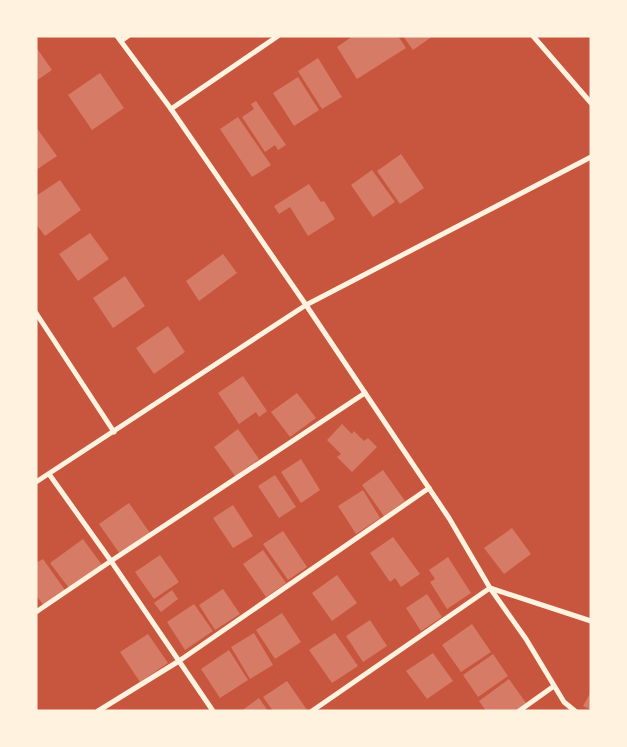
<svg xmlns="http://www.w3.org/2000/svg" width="627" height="747" font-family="Quicksand,sans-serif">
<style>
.building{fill:#d67c66}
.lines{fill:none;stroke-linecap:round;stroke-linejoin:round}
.minor{stroke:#fff3e0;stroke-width:5}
</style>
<rect width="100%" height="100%" fill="#c8553d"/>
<!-- building -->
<g class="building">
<polygon points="353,36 398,36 406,48 357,79 337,47"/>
<polygon points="403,36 433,36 413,50"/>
<polygon points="36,47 52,70 36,81"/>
<polygon points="318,58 342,97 322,109 298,71"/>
<polygon points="100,73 124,108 92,130 68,95"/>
<polygon points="298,77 319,110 294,126 273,93"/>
<polygon points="256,101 286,145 278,150 275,145 265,152 242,117 254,109 251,104"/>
<polygon points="238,117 271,165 252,177 220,129"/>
<polygon points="36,127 57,156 36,170"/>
<polygon points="401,154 424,188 400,204 377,171"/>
<polygon points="372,170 395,202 373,217 351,185"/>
<polygon points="60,180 81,210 45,236 36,224 36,196"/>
<polygon points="309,184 321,202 324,201 335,219 308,236 290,207 279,214 274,206"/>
<polygon points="90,233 109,259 78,281 59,254"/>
<polygon points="223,254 237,273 199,301 186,281"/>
<polygon points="125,276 145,306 113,328 93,298"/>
<polygon points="168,326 185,352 154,374 136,348"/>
<polygon points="243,376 267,411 259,417 256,412 239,424 218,393"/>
<polygon points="297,393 316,418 290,437 271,412"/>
<polygon points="342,424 352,434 354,431 364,441 368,438 377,447 352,472 337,457 341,454 327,440"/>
<polygon points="238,429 259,459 235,476 214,447"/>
<polygon points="301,459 320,490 301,503 281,472"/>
<polygon points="383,470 405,501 384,516 362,485"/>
<polygon points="275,475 296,507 279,518 258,486"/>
<polygon points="363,490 380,518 356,534 338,506"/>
<polygon points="129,503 150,533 120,554 99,524"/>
<polygon points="233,505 253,536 233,548 213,518"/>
<polygon points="512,528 531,554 504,574 484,548"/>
<polygon points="283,531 307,567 288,580 263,544"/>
<polygon points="393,537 420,574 401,587 395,578 390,582 370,553"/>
<polygon points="83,539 102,565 69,588 50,563"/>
<polygon points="263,550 286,583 266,597 243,564"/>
<polygon points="160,555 179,582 154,599 135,572"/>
<polygon points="448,557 471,593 447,609 430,582 435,579 429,570"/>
<polygon points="43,559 65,590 44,606 36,595 36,563"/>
<polygon points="337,575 357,603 332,621 312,593"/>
<polygon points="223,589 240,614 215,630 199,605"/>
<polygon points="172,590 178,599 161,612 154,603"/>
<polygon points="427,594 442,617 421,631 406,608"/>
<polygon points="194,604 213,631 185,650 167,622"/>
<polygon points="282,613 301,642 275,659 256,630"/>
<polygon points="370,620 387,646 363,662 346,636"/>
<polygon points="472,624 491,652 461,672 442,645"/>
<polygon points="254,633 273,665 250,679 231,647"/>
<polygon points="335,633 358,666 332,683 309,650"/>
<polygon points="148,634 168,663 140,682 120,652"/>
<polygon points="229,650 248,680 220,698 201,669"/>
<polygon points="433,653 453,681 427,699 406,671"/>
<polygon points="493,654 508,676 478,697 463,675"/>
<polygon points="509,679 526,703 515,711 486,711 479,701"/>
<polygon points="287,681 307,710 305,711 273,711 263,697"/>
<polygon points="591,692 591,710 583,706"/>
<polygon points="259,698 268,711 241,711"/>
</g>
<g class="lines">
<!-- minor -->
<g class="minor">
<polyline points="117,36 171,109 306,305 591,157"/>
<polyline points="533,36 591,103"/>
<polyline points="121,41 128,36"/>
<polyline points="171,109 278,36"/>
<polyline points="36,313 114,432"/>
<polyline points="49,474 111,561 213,711"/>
<polyline points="36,482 306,305 449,518 490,588 526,639 564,702 575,711"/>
<polyline points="36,612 111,561 365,393"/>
<polyline points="98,711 179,661 429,488"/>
<polyline points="312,711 490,588 591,621"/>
<polyline points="519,711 554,686"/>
</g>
</g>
<!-- border -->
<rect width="627" height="747" fill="none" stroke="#fff3e0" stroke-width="75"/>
</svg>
